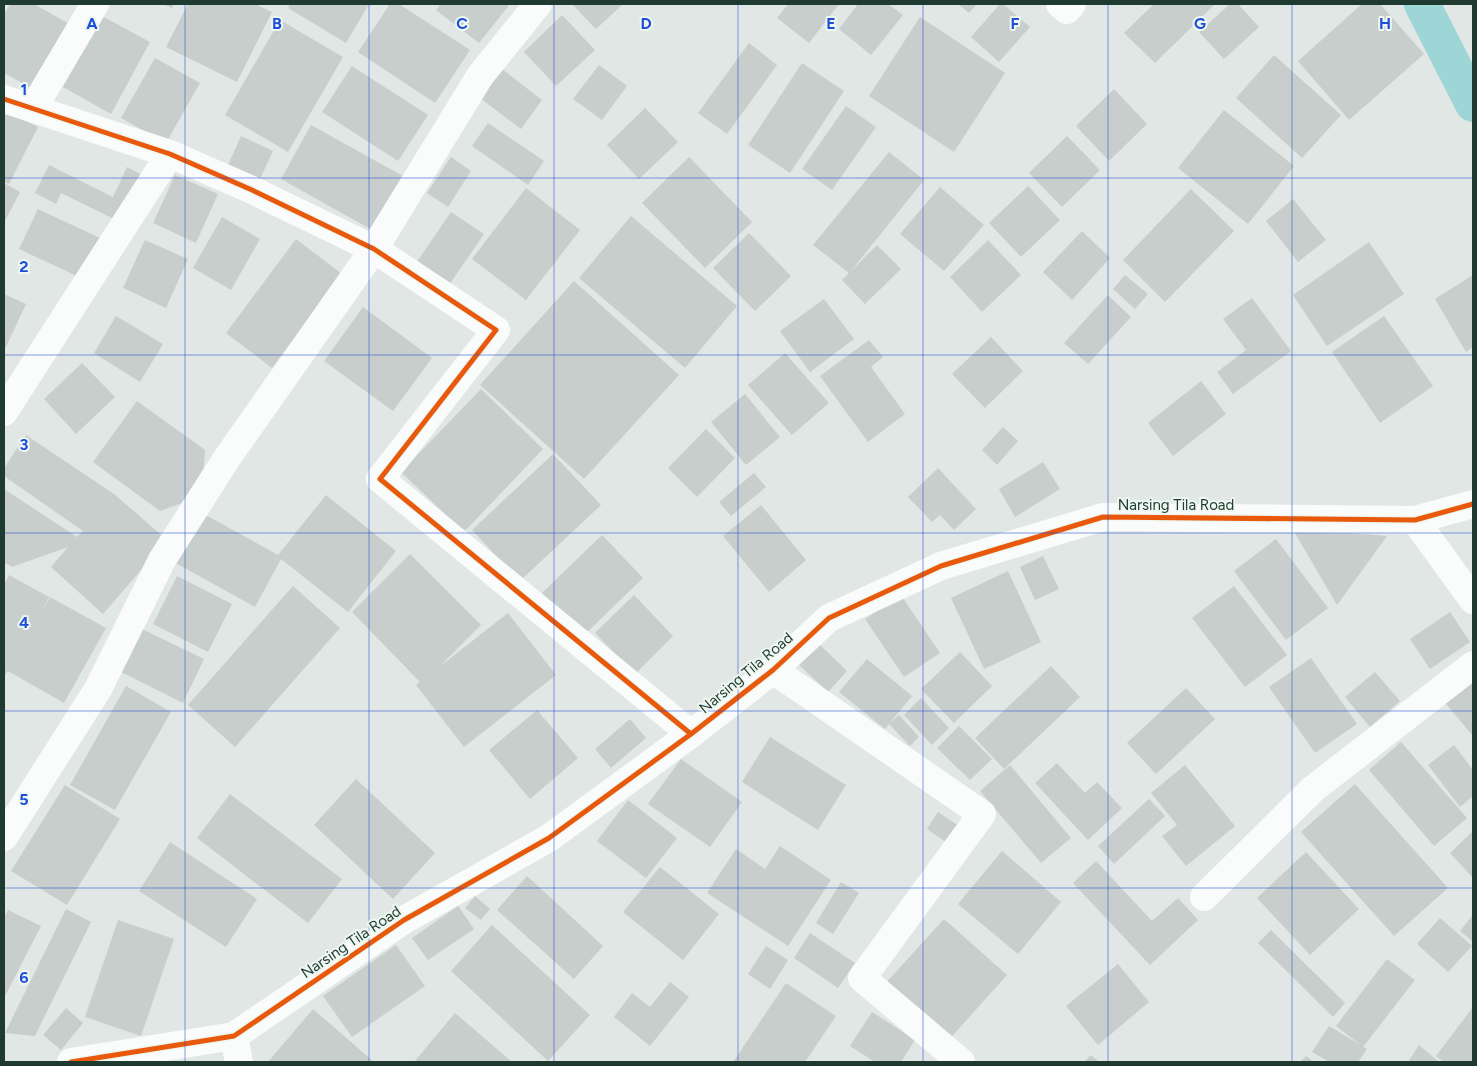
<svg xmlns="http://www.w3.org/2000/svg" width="1477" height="1066" font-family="Figtree,sans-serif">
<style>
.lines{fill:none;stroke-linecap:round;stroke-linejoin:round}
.canal{stroke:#9ed6d8;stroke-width:36}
.building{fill:#c8cecb}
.minor{stroke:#fafbfb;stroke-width:28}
.cycleway-casing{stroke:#eef7f1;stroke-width:8}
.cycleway{stroke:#e8590c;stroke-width:5}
.grid{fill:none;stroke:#1d4ed8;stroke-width:1;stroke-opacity:0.55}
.labels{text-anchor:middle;stroke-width:4;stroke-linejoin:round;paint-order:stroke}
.street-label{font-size:15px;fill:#1f3a30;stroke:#eef7f1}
.grid-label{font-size:16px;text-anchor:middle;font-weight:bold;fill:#1d4ed8;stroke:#eef7f1;stroke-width:4;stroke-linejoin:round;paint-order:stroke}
</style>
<rect width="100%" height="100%" fill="#e1e7e4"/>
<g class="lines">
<!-- canal -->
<polyline class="canal" points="1422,4 1473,104"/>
</g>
<!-- building -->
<g class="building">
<polygon points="10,4 34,4 71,25 35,90 4,73 4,15"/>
<polygon points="163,4 174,4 172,8"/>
<polygon points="188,4 255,4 272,12 237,82 166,47"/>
<polygon points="290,4 369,4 346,43 288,8"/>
<polygon points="390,4 399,4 470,50 435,103 358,52"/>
<polygon points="441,4 510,4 479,43 436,10"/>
<polygon points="572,4 623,4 596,29"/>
<polygon points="788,4 839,4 809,43 777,18"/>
<polygon points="858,4 888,4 903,15 871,55 839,29"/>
<polygon points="958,4 977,4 969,13"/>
<polygon points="1000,4 1003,4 1030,27 999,62 971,37"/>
<polygon points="1154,4 1215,4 1155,63 1124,33"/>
<polygon points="1230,4 1238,4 1259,27 1224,59 1199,32"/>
<polygon points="1362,4 1380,4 1424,54 1349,120 1298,61"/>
<polygon points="562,15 595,50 556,86 524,52"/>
<polygon points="102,16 150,42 111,114 63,87"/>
<polygon points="920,17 1005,73 954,152 869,96"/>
<polygon points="280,20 343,57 288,152 225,115"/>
<polygon points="749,43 777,65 727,134 698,113"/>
<polygon points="1274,55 1341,115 1302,158 1236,98"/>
<polygon points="155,58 200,83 166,143 121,118"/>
<polygon points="802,63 844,91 790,173 748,145"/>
<polygon points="599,65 627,86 602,120 573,99"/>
<polygon points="352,66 428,115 398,161 322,112"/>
<polygon points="502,69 542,100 521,129 480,98"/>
<polygon points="1114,89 1147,124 1109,161 1076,126"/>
<polygon points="846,106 876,127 832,190 802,169"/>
<polygon points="645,108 678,142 639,179 607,145"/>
<polygon points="4,110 38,127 9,184 4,182"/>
<polygon points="1224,110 1294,166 1248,224 1178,168"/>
<polygon points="488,123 544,161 528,185 472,146"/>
<polygon points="311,125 403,176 372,230 281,179"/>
<polygon points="241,136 273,151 260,179 228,165"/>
<polygon points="1067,136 1100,170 1062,207 1029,173"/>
<polygon points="889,152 924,180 851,271 877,245 901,269 865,304 842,280 849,273 813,245"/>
<polygon points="451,157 471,171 448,207 427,193"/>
<polygon points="689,157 752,222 705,268 642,203"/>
<polygon points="49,165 113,197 127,167 142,175 120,222 61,193 56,204 35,193"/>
<polygon points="175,175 218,194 196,243 153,223"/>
<polygon points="4,183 20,192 4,223"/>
<polygon points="1028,186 1060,220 1021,257 989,223"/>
<polygon points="940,187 984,225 944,271 900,234"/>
<polygon points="526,188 580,230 526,300 472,259"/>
<polygon points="1191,189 1234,231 1165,302 1123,260"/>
<polygon points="1293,199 1326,240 1298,262 1266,221"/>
<polygon points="38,209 102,239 83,279 19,249"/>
<polygon points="451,212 484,234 447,288 414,266"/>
<polygon points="631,216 737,306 685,368 579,278"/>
<polygon points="222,217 260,239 231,290 193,268"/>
<polygon points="1082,231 1110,258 1072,300 1043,272"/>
<polygon points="749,233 791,276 755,311 713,268"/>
<polygon points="296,239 342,274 272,368 226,333"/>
<polygon points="145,240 188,259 166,308 123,288"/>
<polygon points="988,240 1021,275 982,312 950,277"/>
<polygon points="1369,242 1404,294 1327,346 1293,295"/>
<polygon points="1125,275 1148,294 1135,309 1113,289"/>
<polygon points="1473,275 1473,347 1466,352 1435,299"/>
<polygon points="574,281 679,375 584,479 480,385"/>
<polygon points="4,294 26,304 4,351"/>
<polygon points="1108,295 1131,317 1088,364 1064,343"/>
<polygon points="1252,298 1291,351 1233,394 1217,372 1246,350 1223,319"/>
<polygon points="824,299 854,339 810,372 780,331"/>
<polygon points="363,307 432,358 393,411 324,361"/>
<polygon points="116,316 163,344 140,382 94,353"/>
<polygon points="1384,316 1433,386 1380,423 1332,352"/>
<polygon points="991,337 1023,371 985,408 952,374"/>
<polygon points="869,340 883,357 871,367 905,414 868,442 820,376"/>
<polygon points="785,353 829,403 792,435 748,385"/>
<polygon points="82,363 115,397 76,434 44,399"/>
<polygon points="1201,381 1226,414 1173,456 1148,423"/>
<polygon points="481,389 543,449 464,532 401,472"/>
<polygon points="745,394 780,437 746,465 711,422"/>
<polygon points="137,401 205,450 203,478 185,502 160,511 93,462"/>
<polygon points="1003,427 1018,441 997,465 982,450"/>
<polygon points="706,429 735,458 697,497 668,468"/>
<polygon points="26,435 114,494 167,540 103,614 51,567 68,547 12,567 4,562 4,489 77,537 83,531 4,476 4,468"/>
<polygon points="553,454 601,505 520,581 472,530"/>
<polygon points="1043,462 1060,489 1015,517 999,489"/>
<polygon points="938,468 976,509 954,530 940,515 932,522 908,497"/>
<polygon points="754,473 766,487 731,516 719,502"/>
<polygon points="326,495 396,551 348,612 281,559 255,607 174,562 202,513 278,555"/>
<polygon points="761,505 806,560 769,592 723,536"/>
<polygon points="1292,528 1387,536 1337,605"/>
<polygon points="602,535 643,578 583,636 542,593"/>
<polygon points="1276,539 1328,608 1286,640 1234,571"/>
<polygon points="410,554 481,625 439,667 508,613 556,675 464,747 416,685 420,682 352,612"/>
<polygon points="1043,556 1059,589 1035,600 1020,567"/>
<polygon points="1008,571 1041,642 984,669 951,598"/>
<polygon points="9,575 49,597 40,615 50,597 106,628 64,703 8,671 4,676 4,585"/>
<polygon points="177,576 232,604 208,652 153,624"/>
<polygon points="293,586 340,628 235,747 188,705"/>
<polygon points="1234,586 1287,655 1245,687 1192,618"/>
<polygon points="634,595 673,636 635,674 595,633"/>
<polygon points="901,595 940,653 904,677 865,619"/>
<polygon points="1450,612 1470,642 1430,669 1410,639"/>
<polygon points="142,629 204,659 183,703 121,672"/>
<polygon points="817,642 847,671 828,692 797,663"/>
<polygon points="960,652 992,686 954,723 921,689"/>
<polygon points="1311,658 1357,724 1315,753 1269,687"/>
<polygon points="867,659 912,696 885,729 839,692"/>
<polygon points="1051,666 1080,697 1004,769 975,738"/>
<polygon points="1473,671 1473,736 1441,698"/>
<polygon points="1375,672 1400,701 1370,727 1345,697"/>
<polygon points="126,686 171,712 115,810 70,785"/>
<polygon points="1186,688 1215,719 1156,774 1127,743"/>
<polygon points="921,698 949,728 932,745 904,715"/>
<polygon points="537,710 578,758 530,799 489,750"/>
<polygon points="899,715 919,737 910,746 889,724"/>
<polygon points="630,719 646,738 611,768 595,749"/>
<polygon points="959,726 992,759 970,780 937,748"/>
<polygon points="770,737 846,785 818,830 742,782"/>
<polygon points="1401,742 1467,818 1434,846 1369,770"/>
<polygon points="1454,745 1473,770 1473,796 1460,807 1428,765"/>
<polygon points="681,759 742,802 710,847 648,804"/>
<polygon points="1057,763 1085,793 1097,782 1122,808 1088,840 1035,783"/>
<polygon points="1010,765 1071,838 1041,863 980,791"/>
<polygon points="1185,765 1235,826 1186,866 1162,836 1177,825 1151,793"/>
<polygon points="356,779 435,853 393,899 314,825"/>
<polygon points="1355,784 1448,888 1394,936 1301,832"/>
<polygon points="65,785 120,819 67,905 11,871"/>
<polygon points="230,794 342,879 308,923 197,838"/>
<polygon points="1149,799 1165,816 1114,864 1098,846"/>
<polygon points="628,800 677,838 646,878 597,841"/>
<polygon points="938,812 965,830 953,847 927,829"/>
<polygon points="1473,831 1473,878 1450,853"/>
<polygon points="170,842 257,899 226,947 139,891"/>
<polygon points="780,846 831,880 788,946 707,893 736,849 765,869"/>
<polygon points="1002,851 1061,902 1018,954 958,904"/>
<polygon points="1306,852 1359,909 1310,955 1257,898"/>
<polygon points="1096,861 1152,921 1178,898 1198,920 1150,965 1073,883"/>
<polygon points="660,867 719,914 683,960 623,912"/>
<polygon points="527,876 603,946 574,979 497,910"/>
<polygon points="841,882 859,893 833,934 816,923"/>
<polygon points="475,896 490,909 481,920 465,908"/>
<polygon points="458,906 474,929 428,960 412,938"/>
<polygon points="66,909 91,922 35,1036 5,1033"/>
<polygon points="8,910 41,926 4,998 4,918"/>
<polygon points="1473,915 1473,942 1460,931"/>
<polygon points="1440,918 1472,946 1448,972 1417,944"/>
<polygon points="944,919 1007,975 946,1043 883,986"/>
<polygon points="118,920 174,939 141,1036 85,1017"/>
<polygon points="492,925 590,1015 548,1061 451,971"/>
<polygon points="1271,930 1345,1003 1333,1017 1258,943"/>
<polygon points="810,933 855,963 838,988 794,958"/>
<polygon points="396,945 425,986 352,1037 323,996"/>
<polygon points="766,946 788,960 770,989 748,974"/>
<polygon points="1387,959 1415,980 1363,1047 1336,1026"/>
<polygon points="1118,964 1149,1002 1098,1045 1066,1006"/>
<polygon points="670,982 689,997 650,1046 614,1017 632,993 650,1007"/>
<polygon points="786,983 836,1016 805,1062 733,1062"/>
<polygon points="1473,1007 1473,1062 1444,1062 1436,1056"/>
<polygon points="66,1008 83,1023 61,1050 43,1035"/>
<polygon points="313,1009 374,1062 268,1062"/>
<polygon points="872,1012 915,1040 901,1062 875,1062 850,1046"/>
<polygon points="455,1013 512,1062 414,1062"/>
<polygon points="1329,1026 1367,1049 1358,1062 1329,1062 1312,1052"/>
<polygon points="1419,1045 1439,1062 1408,1062"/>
<polygon points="1091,1055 1099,1062 1084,1062"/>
<polygon points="1306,1056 1314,1062 1300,1062"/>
</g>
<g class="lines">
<!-- minor -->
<g class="minor">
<polyline points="1060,4 1067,10 1072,4"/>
<polyline points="4,99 170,154 252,190 374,249 496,330 380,479 691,734"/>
<polyline points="34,107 95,4"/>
<polyline points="4,412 170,154"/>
<polyline points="1415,520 1473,600"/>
<polyline points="773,670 982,814 862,978 961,1062"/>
<polyline points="4,837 98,689 162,560 227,458 374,249 480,76 538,4"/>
<polyline points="1204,897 1313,789 1473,665"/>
<polyline points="234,1036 239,1062"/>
<polyline points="71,1062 234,1036 404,920 549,838 691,734 773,670 829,618 941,566 1103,517 1415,520 1473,504"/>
</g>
<!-- cycleway casing -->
<g class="cycleway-casing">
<g id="cycleway">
<polyline points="4,99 170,154 252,190 374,249 496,330 380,479 691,734"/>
<polyline points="71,1062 234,1036 404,920 549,838 691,734 773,670 829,618 941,566 1103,517 1415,520 1473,504"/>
</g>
</g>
<!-- cycleway -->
<use href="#cycleway" class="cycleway"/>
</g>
<!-- grid -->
<path class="grid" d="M185,4V1062M369,4V1062M554,4V1062M738,4V1062M923,4V1062M1108,4V1062M1292,4V1062M4,178H1473M4,355H1473M4,533H1473M4,711H1473M4,888H1473"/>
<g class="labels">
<!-- street labels -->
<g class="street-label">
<text x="1176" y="510">Narsing Tila Road</text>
<text transform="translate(746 673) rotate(-40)" y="5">Narsing Tila Road</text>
<text transform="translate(351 942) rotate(-34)" y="5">Narsing Tila Road</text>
</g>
</g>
<g class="grid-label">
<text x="92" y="29">A</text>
<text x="277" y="29">B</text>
<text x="462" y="29">C</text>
<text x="646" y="29">D</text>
<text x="831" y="29">E</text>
<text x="1015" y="29">F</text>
<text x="1200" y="29">G</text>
<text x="1385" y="29">H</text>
<text x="24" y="95">1</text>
<text x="24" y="272">2</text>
<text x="24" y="450">3</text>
<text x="24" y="628">4</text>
<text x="24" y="805">5</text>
<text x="24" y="983">6</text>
</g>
<!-- border -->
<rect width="1477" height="1066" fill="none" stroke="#1f3a30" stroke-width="10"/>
</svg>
